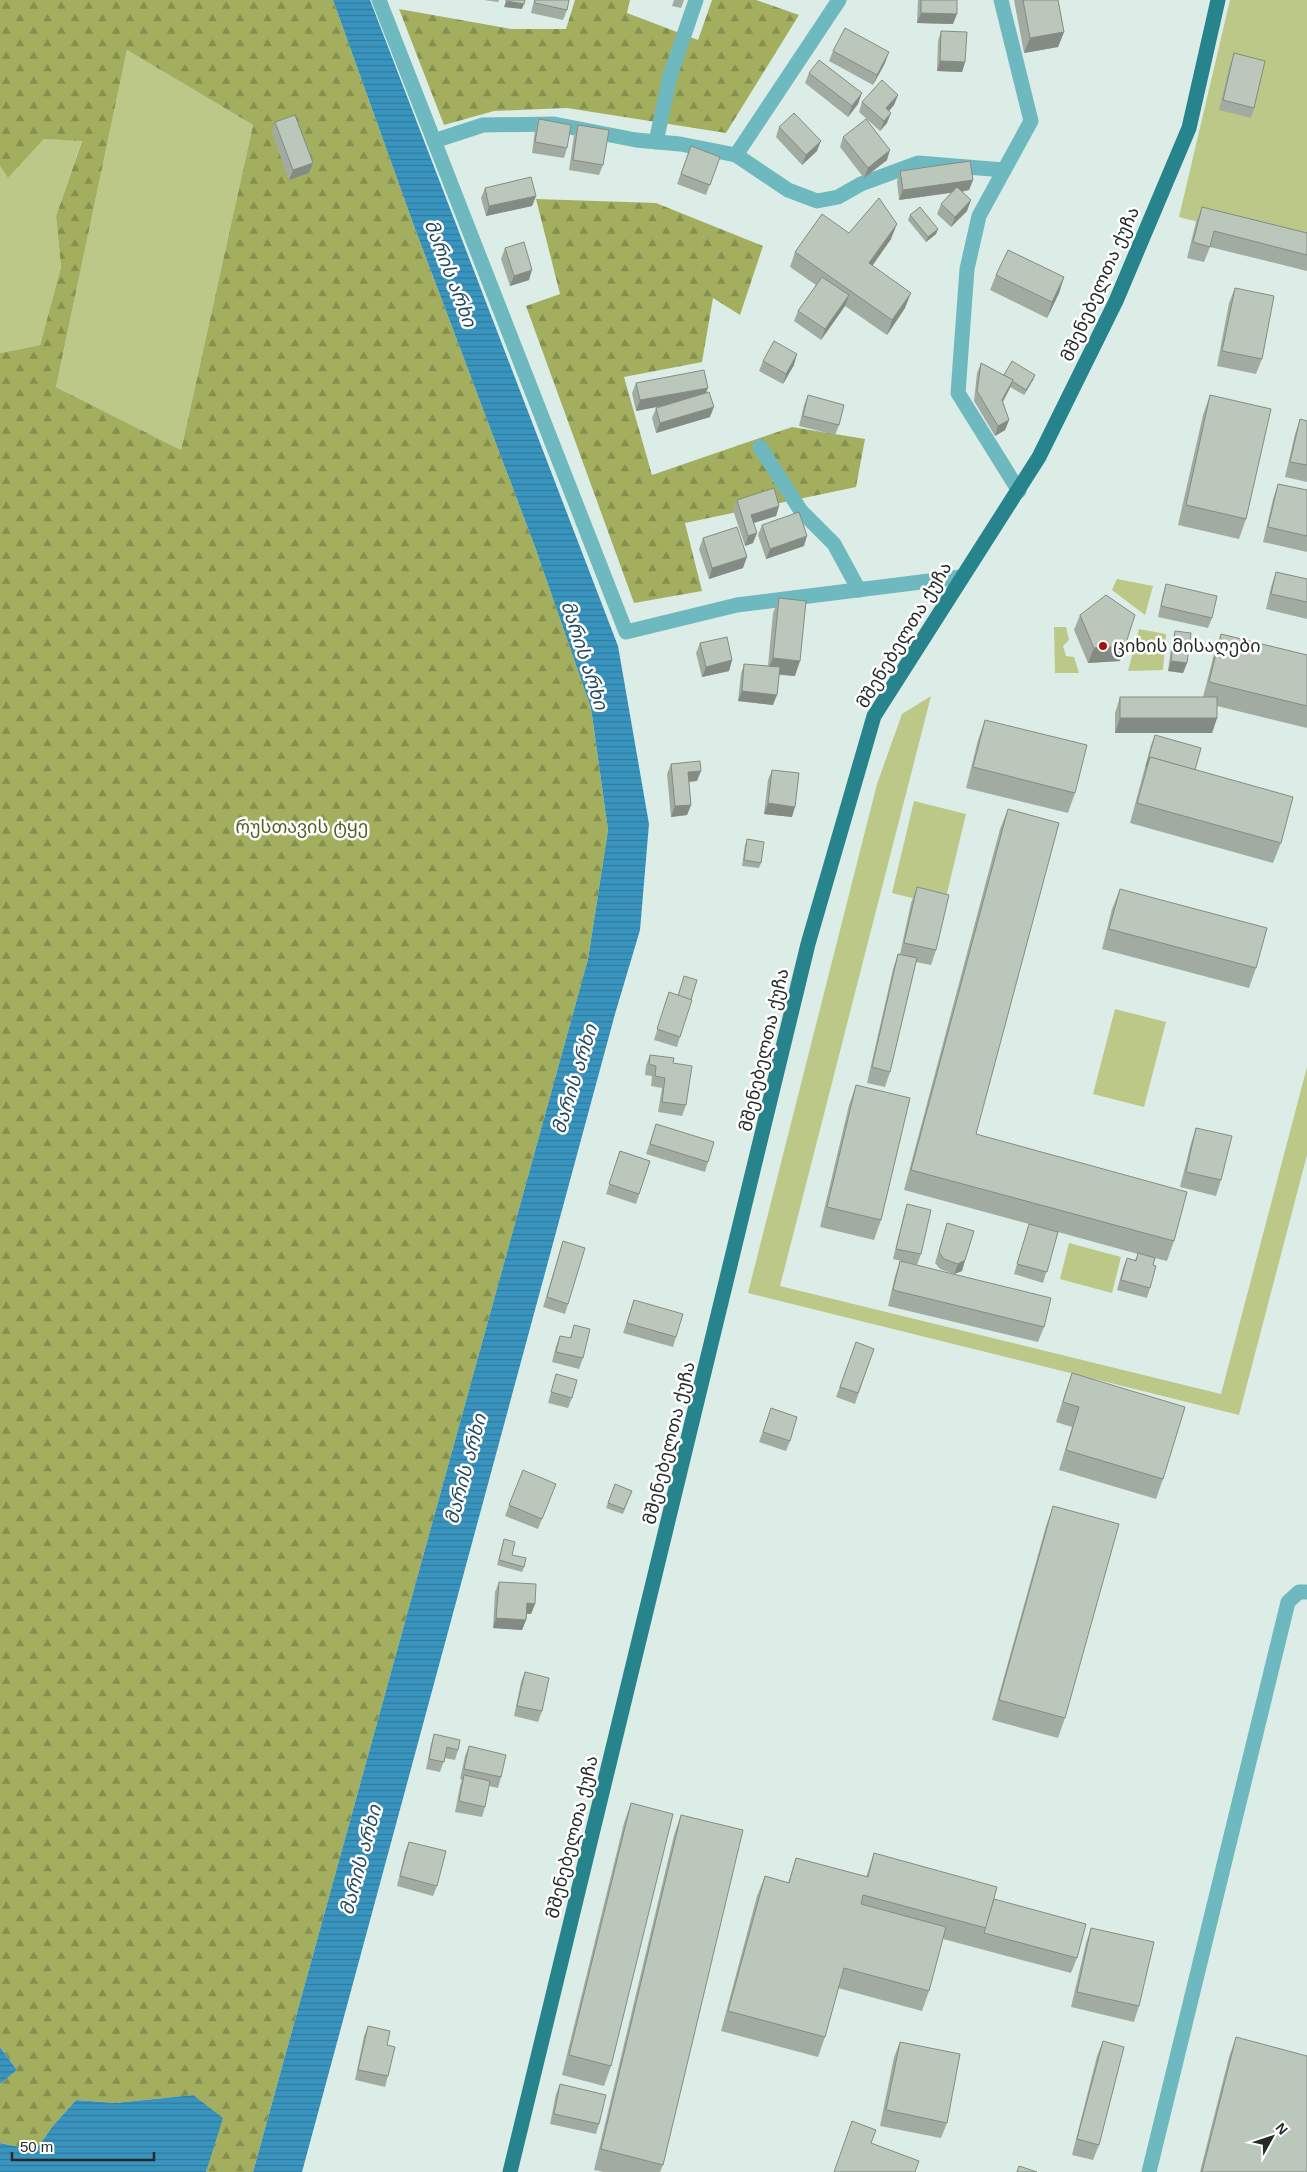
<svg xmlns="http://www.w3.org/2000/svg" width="1307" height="2172" font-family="Helvetica,'Noto Sans Georgian',sans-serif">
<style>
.grass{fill:#bcc887}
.forest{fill:url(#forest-firs);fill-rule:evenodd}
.water{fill:url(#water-rules)}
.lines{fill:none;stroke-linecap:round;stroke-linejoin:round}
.minor{stroke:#6eb8bf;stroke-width:15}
.major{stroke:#27848c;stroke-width:15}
.wall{fill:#a2aba2}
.shaded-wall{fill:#848b84}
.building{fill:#bcc7bc;stroke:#848b84}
.poi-dot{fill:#a51005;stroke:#fff;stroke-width:2}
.labels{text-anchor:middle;stroke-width:5;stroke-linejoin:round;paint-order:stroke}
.street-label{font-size:18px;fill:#242b29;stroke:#fff}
.poi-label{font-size:18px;fill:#242b29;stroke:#fff;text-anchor:start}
.park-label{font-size:18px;fill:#555d23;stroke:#fff}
.water-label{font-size:19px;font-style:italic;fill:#234a5d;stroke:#fff}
</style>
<defs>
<pattern id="forest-firs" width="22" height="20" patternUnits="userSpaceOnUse" patternTransform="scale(1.25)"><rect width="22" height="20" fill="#a3af5f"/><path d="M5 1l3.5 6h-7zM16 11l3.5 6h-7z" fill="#858f4e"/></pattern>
<pattern id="water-rules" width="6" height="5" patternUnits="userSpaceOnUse" patternTransform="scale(1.25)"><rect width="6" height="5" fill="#3995bf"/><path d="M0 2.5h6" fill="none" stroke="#307a9b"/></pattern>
</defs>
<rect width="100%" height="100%" fill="#dcede7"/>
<!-- grass -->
<g class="grass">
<polygon points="1230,0 1307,0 1307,250 1179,217"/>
<polygon points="127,50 253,125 181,450 56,387"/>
<polygon points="44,139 82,140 56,216 61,267 40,345 0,353 0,166 8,178"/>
<polygon points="1117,579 1153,586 1145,615 1112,590"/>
<polygon points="1054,627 1066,627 1069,640 1063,646 1066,656 1074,657 1079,673 1055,673"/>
<polygon points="1139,629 1166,634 1163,670 1128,671"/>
<polygon points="931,696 780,1286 1221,1394 1307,1067 1307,1155 1239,1415 748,1293 877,784 902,714"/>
<polygon points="914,801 966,814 944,906 892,893"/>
<polygon points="1115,1009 1166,1022 1144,1107 1093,1094"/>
<polygon points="1069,1243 1121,1257 1112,1293 1060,1279"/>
</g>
<!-- forest -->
<g class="forest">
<path d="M0,0H333L414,226L535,547L591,708L608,830L588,959L253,2172H206L212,2150L193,2095L115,2103L76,2100L52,2127L36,2150L0,2143V2084L17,2070L0,2047V353L40,345L61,267L56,216L82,141L44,139L8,178L0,166ZM127,50L253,125L181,450L56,387Z"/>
<polygon points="575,0 630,0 627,13 698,40 712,0 756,0 799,15 726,133 567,108 494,111 444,125 399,9 511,29 566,29"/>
<polygon points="536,199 656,203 763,246 740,315 713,298 702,362 624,377 652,475 792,427 865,439 856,487 685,523 702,591 634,603 526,306 560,294"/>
</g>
<!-- water -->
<g class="water">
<polygon points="333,0 370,0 618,646 649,824 640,930 615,1014 302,2172 253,2172 588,959 608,830 591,708 535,547 414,226"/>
<polygon points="0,2047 17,2070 0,2084"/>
<polygon points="193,2095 223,2118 206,2172 0,2172 0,2143 36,2150 52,2127 76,2100 115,2103"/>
</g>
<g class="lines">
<!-- minor -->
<g class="minor">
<polyline points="379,0 626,632 737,605 961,577"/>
<polyline points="839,0 736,155 788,190 817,201 838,197 861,184 918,163 1004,170"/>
<polyline points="1001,0 1031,121 979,216 967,269 958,393 1019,491"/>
<polyline points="434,141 483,125 554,124 636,140 680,144 736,155"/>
<polyline points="656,142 670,76 696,0"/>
<polyline points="760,447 801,511 834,544 859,590"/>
<polyline points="1149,2172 1288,1602 1299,1592 1307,1592"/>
</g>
<!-- major -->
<polyline class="major" points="510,2172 808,944 874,716 1039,457 1116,301 1189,128 1218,0"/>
</g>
<!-- wall -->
<g class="wall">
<polygon points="484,0 499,0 498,2"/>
<polygon points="534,0 569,0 567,10 563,20 531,13"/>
<polygon points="674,0 684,0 681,8 672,6"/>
<polygon points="918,0 957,0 953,24 917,23"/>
<polygon points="1014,0 1058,0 1064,32 1058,47 1024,53"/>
<polygon points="941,31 965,62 962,72 937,71 938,41"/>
<polygon points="833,51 885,63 873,85 829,61"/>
<polygon points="1234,53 1254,108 1251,118 1219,110 1230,64"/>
<polygon points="809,73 858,104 848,117 805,83"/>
<polygon points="898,95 894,105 889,111 887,123 880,131 859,112 862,102"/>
<polygon points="539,119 567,148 564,158 532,153 535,130"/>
<polygon points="275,122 313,163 309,173 289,180 272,133"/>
<polygon points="578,125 603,165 599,175 569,170 574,135"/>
<polygon points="779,127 817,151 802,165 776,137"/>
<polygon points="843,137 887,160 864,178 840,147"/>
<polygon points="691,146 720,157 706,195 677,184"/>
<polygon points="900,171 973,180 969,190 962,192 967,211 951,227 937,214 941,204 951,193 899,200 897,181"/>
<polygon points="485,188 536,196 532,206 486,216 481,198"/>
<polygon points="1202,207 1307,233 1307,271 1210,247 1204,262 1187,258 1196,222"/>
<polygon points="910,215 938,229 936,234 926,242 908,220"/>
<polygon points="849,233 891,239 872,266 905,308 887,335 845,306 821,340 794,321 798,311 816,285 790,267 795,252"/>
<polygon points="505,248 529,280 510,286 501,259"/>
<polygon points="996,275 1064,277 1059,293 1047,318 990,290"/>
<polygon points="1235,288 1262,359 1256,374 1217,366 1229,303"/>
<polygon points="763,361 794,365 783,384 759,371"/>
<polygon points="981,363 1004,375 1035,375 1033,380 1024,395 1010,387 1003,402 1009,420 1005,430 995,436 974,401 977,373"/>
<polygon points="636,383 706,393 710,417 656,433 652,418 656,408 665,405 636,411 632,393"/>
<polygon points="808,395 839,425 835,435 799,426 804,405"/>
<polygon points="1210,395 1246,519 1239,539 1178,525 1203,415"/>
<polygon points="1300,419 1307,421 1307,482 1285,477 1295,434"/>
<polygon points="1278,484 1307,490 1307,552 1263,542 1273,499"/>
<polygon points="737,500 779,506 776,516 754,523 753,543 745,546 733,510"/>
<polygon points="762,525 804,546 766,559 758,535"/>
<polygon points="703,538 743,568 709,579 699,549"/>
<polygon points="1276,572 1307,579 1307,619 1266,609 1271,587"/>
<polygon points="1166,584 1212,618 1208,628 1158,617 1163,594"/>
<polygon points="779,598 795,676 779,675 773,705 738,701 741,674 744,664 768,666 773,613"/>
<polygon points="1080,615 1120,661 1088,663 1074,630"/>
<polygon points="1175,631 1187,663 1183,673 1168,671 1172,641"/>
<polygon points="1221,634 1307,655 1307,728 1217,706 1217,718 1212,733 1115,733 1115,713 1120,697 1203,697 1214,654"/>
<polygon points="700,643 732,660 729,671 702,677 696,653"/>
<polygon points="985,720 1075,793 1068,813 966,788 978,740"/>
<polygon points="1155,735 1281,843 1273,863 1130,823 1151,745"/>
<polygon points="671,764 697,781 689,782 691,805 687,815 671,817 667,774"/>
<polygon points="772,770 792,817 764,814 768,780"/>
<polygon points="1008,809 976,1134 1174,1241 1167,1261 1155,1258 1153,1265 1150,1288 1147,1298 1117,1290 1123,1268 1127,1258 1135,1260 1138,1254 1058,1232 1043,1283 1014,1274 1029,1224 904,1190 1000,829"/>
<polygon points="747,839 761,863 759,868 742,866 745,845"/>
<polygon points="917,887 936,950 931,965 916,962 890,1072 885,1087 867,1083 893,969 898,954 900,954 911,903"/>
<polygon points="1120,889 1256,968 1249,988 1102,949 1112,909"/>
<polygon points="669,992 680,1037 677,1047 654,1040"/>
<polygon points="650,1055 673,1063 686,1105 682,1116 658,1112 662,1088 651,1086 652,1076 645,1075 646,1065"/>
<polygon points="856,1085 881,1220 874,1240 820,1227 849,1105"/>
<polygon points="656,1124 708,1162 705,1172 646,1154"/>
<polygon points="1196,1128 1221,1180 1216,1196 1180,1187 1191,1143"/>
<polygon points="620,1151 650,1161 636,1204 606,1194"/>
<polygon points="907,1204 921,1254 917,1265 893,1259 904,1214"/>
<polygon points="947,1223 965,1260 962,1271 954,1274 940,1269 935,1263"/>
<polygon points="563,1241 568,1304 565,1314 543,1307"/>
<polygon points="900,1261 1044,1327 1038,1342 888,1306 895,1276"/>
<polygon points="634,1300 676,1337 673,1347 623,1333"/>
<polygon points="574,1325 583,1358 579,1369 552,1362 556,1346 560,1336 570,1338"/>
<polygon points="856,1342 874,1349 855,1404 836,1397"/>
<polygon points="1072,1373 1163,1479 1156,1499 1059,1470 1072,1427 1056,1422 1065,1393"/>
<polygon points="556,1374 572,1398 568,1408 548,1403"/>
<polygon points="771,1408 790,1441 786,1451 759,1442"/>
<polygon points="615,1484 632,1491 623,1514 606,1508"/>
<polygon points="552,1494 538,1529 505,1516 509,1505"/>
<polygon points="1053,1506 1065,1718 1058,1738 992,1720 1046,1526"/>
<polygon points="504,1539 512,1555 524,1567 522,1572 497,1565"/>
<polygon points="499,1582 535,1604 531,1614 527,1614 526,1620 522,1630 493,1628 495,1592"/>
<polygon points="525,1672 542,1711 538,1722 514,1716 521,1682"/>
<polygon points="434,1734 458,1750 455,1760 445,1758 440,1772 426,1769 431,1744"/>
<polygon points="469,1746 501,1777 498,1788 489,1786 485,1807 482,1817 455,1812 460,1786 462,1780 460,1779 465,1756"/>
<polygon points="631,1803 611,2066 604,2086 562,2075 624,1823"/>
<polygon points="681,1815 663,2165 660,2172 604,2172 594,2170 674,1835"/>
<polygon points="409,1842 437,1886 433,1896 397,1886 405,1852"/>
<polygon points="874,1853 994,1899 1077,1958 1071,1973 943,1939 929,1991 922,2011 838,1988 825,2037 818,2057 721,2031 757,1896 765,1876 788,1883 796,1858 866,1877"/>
<polygon points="1091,1928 1139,2006 1134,2022 1071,2007 1086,1943"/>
<polygon points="368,2026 387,2045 388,2076 385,2087 355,2080 364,2036"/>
<polygon points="1236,2037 1307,2172 1200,2172 1229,2057"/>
<polygon points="1103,2041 1099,2145 1093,2160 1072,2155 1097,2056"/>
<polygon points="900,2042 947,2123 941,2138 880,2126 894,2057"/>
<polygon points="560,2084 599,2124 596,2134 550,2124 556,2094"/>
</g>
<!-- shaded-wall -->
<g class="shaded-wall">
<polygon points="506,1 524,4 522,9 504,7"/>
<polygon points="921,13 957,14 953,24 917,23"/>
<polygon points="1064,32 1058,47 1024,53 1030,38"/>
<polygon points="889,52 885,63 873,85 877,75"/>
<polygon points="940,61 965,62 962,72 937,71"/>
<polygon points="862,93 858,104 848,117 852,106"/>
<polygon points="898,95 894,105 882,119 886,108"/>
<polygon points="891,113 887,123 880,131 884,121"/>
<polygon points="821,141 817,151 802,165 806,155"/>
<polygon points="890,150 887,160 864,178 868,168"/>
<polygon points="313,163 309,173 289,180 293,170"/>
<polygon points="973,180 969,190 899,200 903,190"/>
<polygon points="536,196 532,206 486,216 489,206"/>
<polygon points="971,200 967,211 951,227 955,217"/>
<polygon points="897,224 891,239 863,279 869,263"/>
<polygon points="938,229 936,234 926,242 928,237"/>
<polygon points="532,270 529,280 510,286 514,276"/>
<polygon points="1064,277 1059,293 1047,318 1052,302"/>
<polygon points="911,293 905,308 887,335 892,320"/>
<polygon points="849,295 845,306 821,340 825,329"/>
<polygon points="797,354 794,365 783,384 786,374"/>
<polygon points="1035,375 1033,380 1024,395 1026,390"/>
<polygon points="1013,380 1009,390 998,410 1002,400"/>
<polygon points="708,388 704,398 636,411 640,400"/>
<polygon points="714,407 710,417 656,433 660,423"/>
<polygon points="1009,420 1005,430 995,436 998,426"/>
<polygon points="779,506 776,516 747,525 751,515"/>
<polygon points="757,533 753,543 745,546 748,536"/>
<polygon points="807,536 804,546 766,559 770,549"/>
<polygon points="747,557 743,568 709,579 712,568"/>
<polygon points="1125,646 1120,661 1088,663 1094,648"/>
<polygon points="773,658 800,661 795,676 767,673"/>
<polygon points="732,660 729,671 702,677 706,667"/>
<polygon points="1171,661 1187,663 1183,673 1168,671"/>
<polygon points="742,691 777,695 773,705 738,701"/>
<polygon points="1120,718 1217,718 1212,733 1115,733"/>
<polygon points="701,771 697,781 684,782 688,772"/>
<polygon points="768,803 795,807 792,817 764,814"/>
<polygon points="691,805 687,815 671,817 675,806"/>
<polygon points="965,1260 962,1271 954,1274 958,1264"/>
<polygon points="527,1603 535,1604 531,1614 524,1613"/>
<polygon points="496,1618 526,1620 522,1630 493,1628"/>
</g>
<!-- building -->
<g class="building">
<polygon points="506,0 525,0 524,4 506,1"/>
<polygon points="535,0 569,0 567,10 535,3"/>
<polygon points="921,0 957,0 957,14 921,13"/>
<polygon points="1023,0 1058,0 1064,32 1030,38"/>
<polygon points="845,28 889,52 877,75 833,51"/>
<polygon points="941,31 967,32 965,62 940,61"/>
<polygon points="1234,53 1265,61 1254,108 1223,100"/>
<polygon points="819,60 862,93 852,106 809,73"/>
<polygon points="882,80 898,95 886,108 891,113 884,121 862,102"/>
<polygon points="794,113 821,141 806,155 779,127"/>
<polygon points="295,115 313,163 293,170 275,122"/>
<polygon points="539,119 571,125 567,148 535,142"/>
<polygon points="866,119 890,150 868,168 843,137"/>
<polygon points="578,125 609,130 603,165 573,160"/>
<polygon points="691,146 720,157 710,185 681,174"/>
<polygon points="970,161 973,180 903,190 900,171"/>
<polygon points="531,177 536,196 489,206 485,188"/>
<polygon points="957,187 971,200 955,217 941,204"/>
<polygon points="879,198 897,224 869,263 911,293 892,320 795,252 822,214 849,233"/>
<polygon points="920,207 938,229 928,237 910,215"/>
<polygon points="1202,207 1307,233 1307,255 1214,231 1210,247 1193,242"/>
<polygon points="524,242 532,270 514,276 505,248"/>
<polygon points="1008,250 1064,277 1052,302 996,275"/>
<polygon points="822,277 849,295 825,329 798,311"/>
<polygon points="1235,288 1274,296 1262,359 1222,351"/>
<polygon points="774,341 797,354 786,374 763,361"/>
<polygon points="1012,361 1035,375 1026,390 1012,381 1013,380 1004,375"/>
<polygon points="981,363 1013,380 1002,400 1009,420 998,426 977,391"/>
<polygon points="704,370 708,388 640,400 636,383"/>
<polygon points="709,392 714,407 660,423 656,408"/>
<polygon points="808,395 844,405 839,425 803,416"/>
<polygon points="1210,395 1271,409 1246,519 1186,505"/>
<polygon points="1300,419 1307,421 1307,465 1290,462"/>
<polygon points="1278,484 1307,490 1307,536 1268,527"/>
<polygon points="774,488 779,506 751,515 757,533 748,536 737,500"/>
<polygon points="799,512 807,536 770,549 762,525"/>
<polygon points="737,527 747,557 712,568 703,538"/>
<polygon points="1276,572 1307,579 1307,602 1271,594"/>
<polygon points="1166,584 1217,596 1212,618 1161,606"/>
<polygon points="1106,595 1135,615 1125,646 1094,648 1080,615"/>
<polygon points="779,598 806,601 800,661 773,658"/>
<polygon points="1175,631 1191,633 1187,663 1171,661"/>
<polygon points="1221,634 1307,655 1307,706 1209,682"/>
<polygon points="727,637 732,660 706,667 700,643"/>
<polygon points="744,664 780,667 777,695 742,691"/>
<rect x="1120" y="697" width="97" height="21"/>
<polygon points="985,720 1087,745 1075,793 973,767"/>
<polygon points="1155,735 1201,748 1195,770 1150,757 1146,767"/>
<polygon points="1150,757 1293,797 1281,843 1137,803"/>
<polygon points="700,761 701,771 688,772 691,805 675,806 671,764"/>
<polygon points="772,770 799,773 795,807 768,803"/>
<polygon points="1008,809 1059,823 976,1134 1187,1192 1174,1241 911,1170"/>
<polygon points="747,839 764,842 761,863 744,860"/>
<polygon points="917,887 949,895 936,950 904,943"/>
<polygon points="1120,889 1267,928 1256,968 1109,929"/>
<polygon points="898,954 917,958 890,1072 872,1067"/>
<polygon points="684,976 697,980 691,1000 678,996"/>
<polygon points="669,992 692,1000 680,1037 657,1029"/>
<polygon points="650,1055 674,1058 673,1063 692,1066 686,1105 662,1102 665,1078 655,1076 656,1066 649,1064"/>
<polygon points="856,1085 910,1098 881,1220 827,1207"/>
<polygon points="656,1124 714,1142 708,1162 650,1144"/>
<polygon points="1196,1128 1232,1136 1221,1180 1186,1172"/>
<polygon points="620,1151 650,1161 639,1194 609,1184"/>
<polygon points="907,1204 931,1210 921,1254 896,1249"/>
<polygon points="947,1223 974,1231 965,1260 958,1264 944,1259 939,1252"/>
<polygon points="1029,1224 1058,1232 1047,1272 1017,1264"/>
<polygon points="563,1241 585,1248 568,1304 547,1297"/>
<polygon points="1138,1253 1155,1258 1153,1265 1156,1266 1150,1288 1121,1280 1127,1258 1136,1261"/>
<polygon points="900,1261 1051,1298 1044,1327 893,1290"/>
<polygon points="634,1300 683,1314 676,1337 627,1323"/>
<polygon points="574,1325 590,1329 583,1358 556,1352 560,1336 571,1338"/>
<polygon points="856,1342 874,1349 858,1393 840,1387"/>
<polygon points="1072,1373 1185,1407 1163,1479 1066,1450 1079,1407 1063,1402"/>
<polygon points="556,1374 577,1380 572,1398 551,1392"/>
<polygon points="771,1408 797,1417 790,1441 763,1432"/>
<polygon points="523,1470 556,1484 542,1519 509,1505"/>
<polygon points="615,1484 632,1491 624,1509 608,1503"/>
<polygon points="1053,1506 1119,1524 1065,1718 999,1700"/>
<polygon points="504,1539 515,1542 512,1555 526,1558 524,1567 499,1560"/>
<polygon points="499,1582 536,1584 535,1604 527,1603 526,1620 496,1618"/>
<polygon points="525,1672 549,1678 542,1711 517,1706"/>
<polygon points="434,1734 460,1740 458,1750 447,1747 444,1762 429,1759"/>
<polygon points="469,1746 506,1755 501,1777 464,1769"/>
<polygon points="464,1775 490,1781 485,1807 459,1801"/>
<polygon points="631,1803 673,1814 611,2066 569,2055"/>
<polygon points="681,1815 743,1830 663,2165 601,2149"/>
<polygon points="409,1842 446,1851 437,1886 400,1876"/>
<polygon points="874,1853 997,1887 986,1928 863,1895 861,1904 946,1927 929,1991 844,1968 825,2037 728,2011 765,1876 789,1883 796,1858 868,1877"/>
<polygon points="994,1899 1086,1924 1077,1958 984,1933"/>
<polygon points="1091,1928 1154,1942 1139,2006 1077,1992"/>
<polygon points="368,2026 390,2031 387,2045 395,2047 388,2076 358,2070"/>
<polygon points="1236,2037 1307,2056 1307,2172 1202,2172"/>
<polygon points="1103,2041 1124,2047 1099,2145 1077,2139"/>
<polygon points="900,2042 960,2054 947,2123 886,2110"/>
<polygon points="560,2084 606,2095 599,2124 554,2114"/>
<polygon points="852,2121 876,2130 871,2143 919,2161 915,2172 834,2172"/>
<polygon points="1019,2166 1037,2172 1017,2172"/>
</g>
<!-- markers -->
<circle class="poi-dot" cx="1103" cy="646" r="5"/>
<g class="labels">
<!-- street labels -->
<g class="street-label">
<text transform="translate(1100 284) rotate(-66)" y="6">მშენებელთა ქუჩა</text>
<text transform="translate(904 635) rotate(-59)" y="6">მშენებელთა ქუჩა</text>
<text transform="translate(764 1050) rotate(-77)" y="6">მშენებელთა ქუჩა</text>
<text transform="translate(669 1443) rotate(-76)" y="6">მშენებელთა ქუჩა</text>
<text transform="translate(572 1837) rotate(-76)" y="6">მშენებელთა ქუჩა</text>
</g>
<!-- poi labels -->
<g class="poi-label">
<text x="1113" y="652">ციხის მისაღები</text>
</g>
<!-- park labels -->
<g class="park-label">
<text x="302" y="833">რუსთავის ტყე</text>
</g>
<!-- water labels -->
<g class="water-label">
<text transform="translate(451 273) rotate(69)" y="7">მარის არხი</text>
<text transform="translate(585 655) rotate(72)" y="7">მარის არხი</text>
<text transform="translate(574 1079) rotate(-73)" y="7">მარის არხი</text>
<text transform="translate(465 1469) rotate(-75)" y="7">მარის არხი</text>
<text transform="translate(360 1860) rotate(-75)" y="7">მარის არხი</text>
</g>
</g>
<!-- north arrow -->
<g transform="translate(1272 2137) rotate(50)" stroke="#ffffff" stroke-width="4" paint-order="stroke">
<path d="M0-4L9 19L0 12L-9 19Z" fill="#242b29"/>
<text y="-8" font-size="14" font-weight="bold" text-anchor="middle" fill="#242b29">N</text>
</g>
<!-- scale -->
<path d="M12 2152v8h142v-8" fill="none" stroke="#242b29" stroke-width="2.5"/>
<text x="20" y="2152" font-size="15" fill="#242b29" stroke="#ffffff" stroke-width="4" paint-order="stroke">50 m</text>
</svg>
